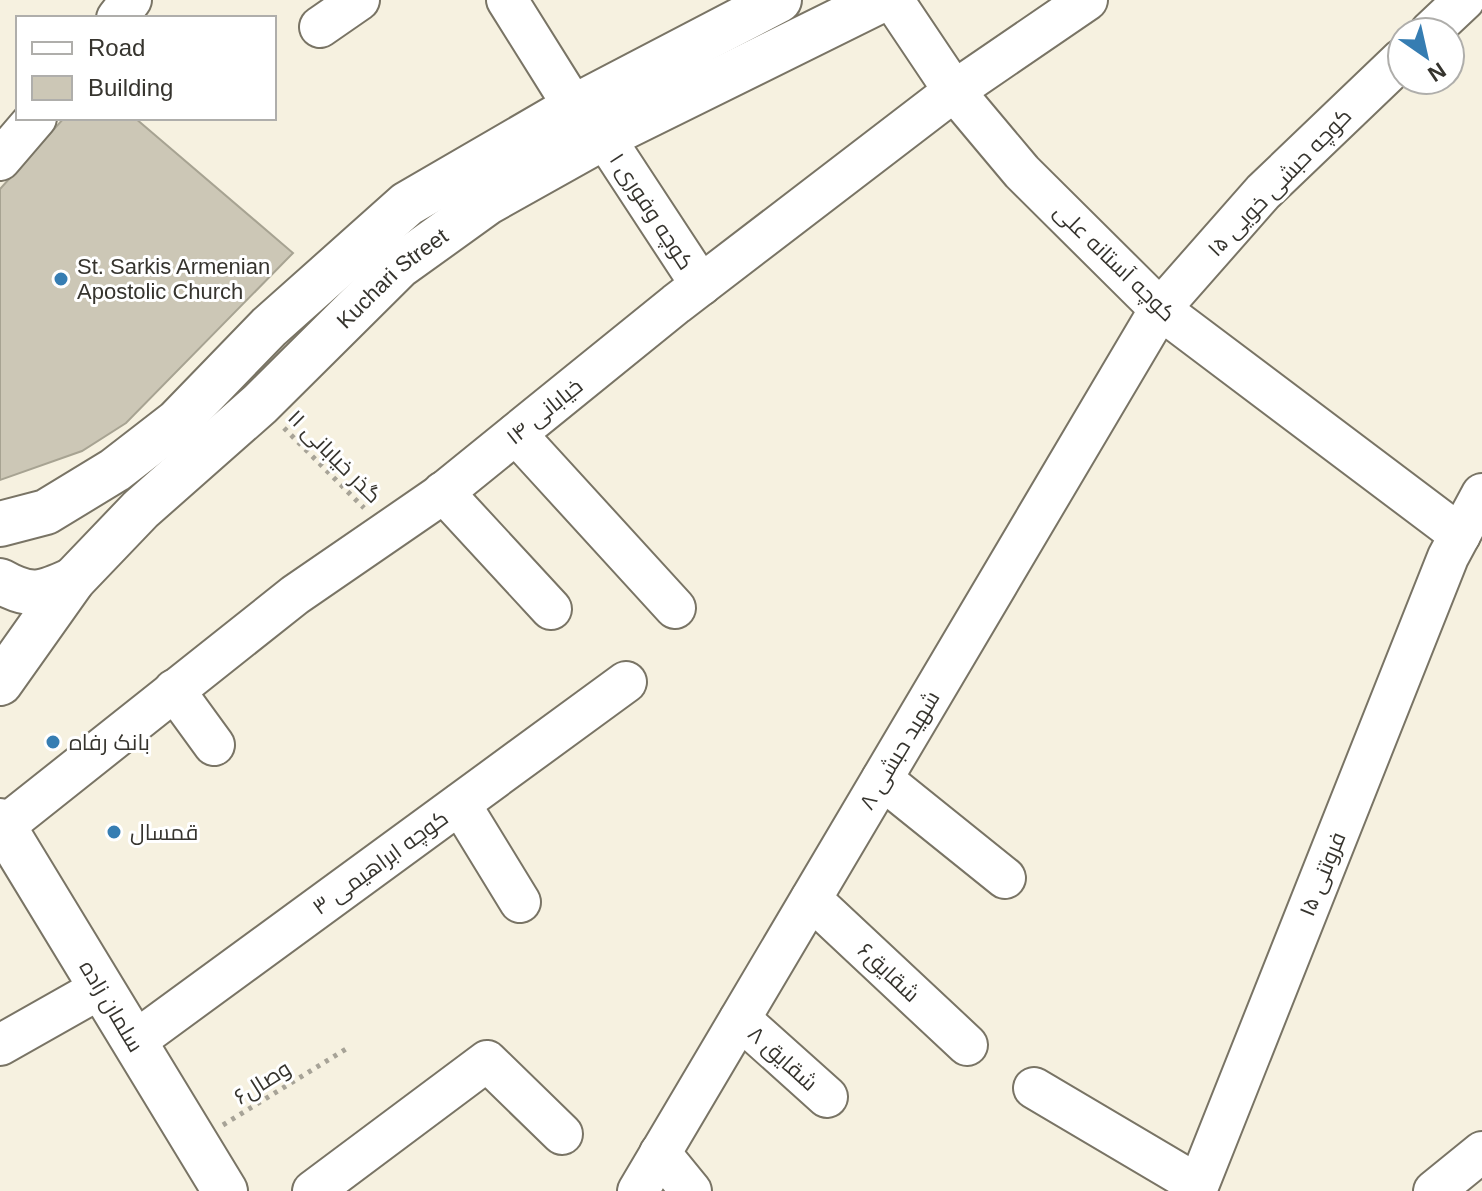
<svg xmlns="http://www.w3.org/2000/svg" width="1482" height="1191" font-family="Arial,Cairo,sans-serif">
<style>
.building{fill:#ccc7b6;stroke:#a7a392;stroke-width:2}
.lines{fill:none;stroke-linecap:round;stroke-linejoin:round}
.minor-casing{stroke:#797465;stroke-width:44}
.major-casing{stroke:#797465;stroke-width:48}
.path{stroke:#a7a397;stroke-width:5;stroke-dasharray:4 6;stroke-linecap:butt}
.minor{stroke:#fff;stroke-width:40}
.major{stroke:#fff;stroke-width:44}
.poi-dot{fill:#367db2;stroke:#fff;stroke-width:3}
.labels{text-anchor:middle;stroke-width:6;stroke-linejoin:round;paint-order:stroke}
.street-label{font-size:22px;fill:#36342e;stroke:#fff}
.poi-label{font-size:22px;fill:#36342e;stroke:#fff;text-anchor:start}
</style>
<rect width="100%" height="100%" fill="#f6f1e0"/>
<!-- building -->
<polygon class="building" points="64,118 135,118 293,253 126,423 82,451 0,480 0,189"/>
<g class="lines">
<!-- minor casing -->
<g class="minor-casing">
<g id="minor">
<polyline points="507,0 574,107"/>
<polyline points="893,0 954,91 1022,172 1160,309 1460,535"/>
<polyline points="117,18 131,0"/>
<polyline points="320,27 359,0"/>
<polyline points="1430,32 1464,0"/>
<polyline points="604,137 701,285"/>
<polyline points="0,160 36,118"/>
<polyline points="516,434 675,608"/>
<polyline points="443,492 551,609"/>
<polyline points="174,690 214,745"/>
<polyline points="882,779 1005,878"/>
<polyline points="460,804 520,902"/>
<polyline points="3,827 295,595 439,496 676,304 954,91 1087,0"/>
<polyline points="811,899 967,1045"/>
<polyline points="740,1019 827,1097"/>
<polyline points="134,1042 626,682"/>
<polyline points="0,1045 101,988"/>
<polyline points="1034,1088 1198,1185"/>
<polyline points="660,1153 691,1191"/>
<polyline points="313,1191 487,1061 562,1134"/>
<polyline points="638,1191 1160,309 1263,192 1402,59"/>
<polyline points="1196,1191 1448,557 1482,494"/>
<polyline points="1434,1191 1482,1152"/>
</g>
</g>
<!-- major casing -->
<g class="major-casing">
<g id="major">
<polyline points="0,524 46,512 115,470 177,422 269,327 407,204 574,107 779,0"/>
<path d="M0,581C32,599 42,594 73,580"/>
<path id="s1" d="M0,683L73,580L141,509L260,404L399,266L488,202L604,137L881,0"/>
<polyline points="0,821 225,1191"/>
</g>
</g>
<!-- path -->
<g class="path">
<polyline points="284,428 364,508"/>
<polyline points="223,1125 346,1049"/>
</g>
<!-- minor -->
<use href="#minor" class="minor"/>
<!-- major -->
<use href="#major" class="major"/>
</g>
<!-- markers -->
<g class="poi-dot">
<circle cx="61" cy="279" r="8"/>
<circle cx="53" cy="742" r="8"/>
<circle cx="114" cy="832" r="8"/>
</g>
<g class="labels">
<!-- street labels -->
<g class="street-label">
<text transform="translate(1279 182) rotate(-46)" y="8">کوچه حبشی خویی ۱۵</text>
<text transform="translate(652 211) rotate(57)" y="8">کوچه وفوری ۱</text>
<text transform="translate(1115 262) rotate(44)" y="8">کوچه آستانه علی</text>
<text dy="8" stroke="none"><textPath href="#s1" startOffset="566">Kuchari Street</textPath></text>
<text transform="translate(544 411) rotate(-39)" y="8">خیابانی ۱۴</text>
<text transform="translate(335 456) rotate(45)" y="8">گذر خیابانی ۱۱</text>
<text transform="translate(899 750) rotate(-59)" y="8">شهید حبشی ۸</text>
<text transform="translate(380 862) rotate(-36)" y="8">کوچه ابراهیمی ۳</text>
<text transform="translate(1322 874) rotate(-68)" y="8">فروتنی ۱۵</text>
<text transform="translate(889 972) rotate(43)" y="8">شقایق۶</text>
<text transform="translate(112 1006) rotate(59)" y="8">سلمان زاده</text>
<text transform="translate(783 1058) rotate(42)" y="8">شقایق ۸</text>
<text transform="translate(262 1082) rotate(-32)" y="8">وصال۶</text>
</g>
<!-- poi labels -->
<g class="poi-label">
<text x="77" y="274">St. Sarkis Armenian<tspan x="77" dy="25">Apostolic Church</tspan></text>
<text x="69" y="750">بانک رفاه</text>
<text x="130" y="840">قمسال</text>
</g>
</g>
<!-- legend -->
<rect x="16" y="16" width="260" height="104" fill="#ffffff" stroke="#afaeab" stroke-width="2"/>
<rect x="32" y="42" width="40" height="12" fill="#ffffff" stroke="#afaeab" stroke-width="2"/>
<text x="88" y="56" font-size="24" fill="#36342e">Road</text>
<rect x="32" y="76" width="40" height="24" fill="#ccc7b6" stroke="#afaeab" stroke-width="2"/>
<text x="88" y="96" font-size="24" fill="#36342e">Building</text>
<!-- north arrow -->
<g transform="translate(1426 56) rotate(146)"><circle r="38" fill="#ffffff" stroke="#afaeab" stroke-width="2"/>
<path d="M0-6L14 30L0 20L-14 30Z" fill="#367db2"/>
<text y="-12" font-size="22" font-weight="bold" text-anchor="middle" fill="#36342e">N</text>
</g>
</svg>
